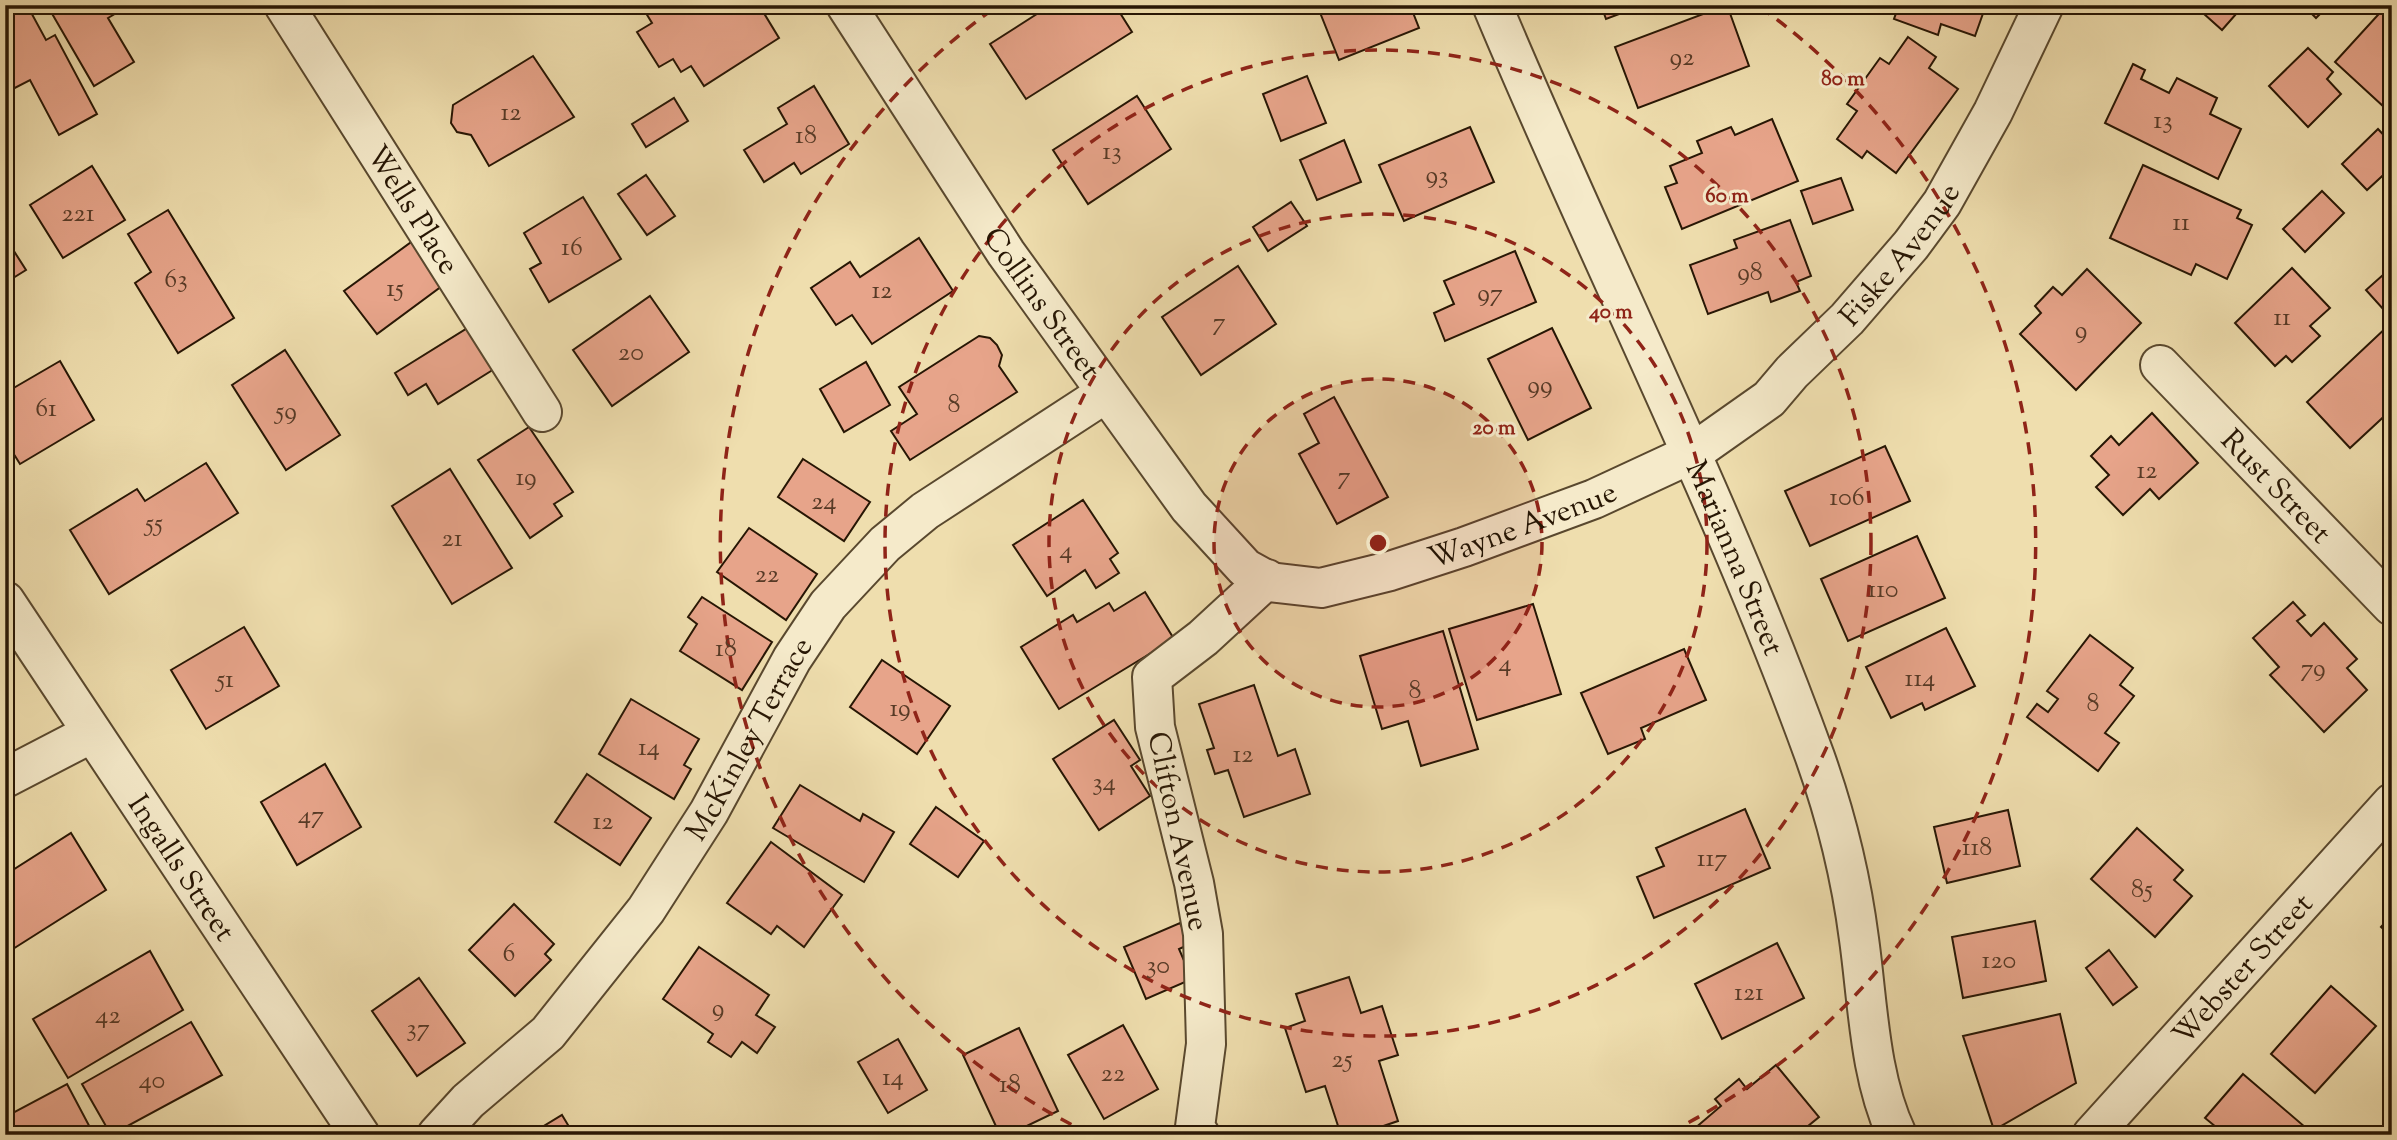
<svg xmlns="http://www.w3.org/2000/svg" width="2397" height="1140" font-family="'Sorts Mill Goudy',serif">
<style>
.building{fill:#e7a48a;stroke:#271604;stroke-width:2}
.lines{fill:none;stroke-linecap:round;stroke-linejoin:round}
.minor-casing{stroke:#59482e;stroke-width:42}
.minor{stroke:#f5eaca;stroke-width:38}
.ring{fill:none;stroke:#8f2418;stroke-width:3.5;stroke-dasharray:12 9}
.labels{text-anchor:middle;stroke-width:6;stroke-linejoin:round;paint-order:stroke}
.number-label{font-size:26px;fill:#573a26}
.street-label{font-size:30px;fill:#271604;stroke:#f5eaca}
.centre{fill:#8f2418;stroke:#f5eaca;stroke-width:3.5}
.ring-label{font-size:21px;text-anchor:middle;font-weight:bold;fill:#8f2418;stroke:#f5eaca;stroke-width:6;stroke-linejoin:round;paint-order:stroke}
</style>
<rect width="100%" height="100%" fill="#efdeae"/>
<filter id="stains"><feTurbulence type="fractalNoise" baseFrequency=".00286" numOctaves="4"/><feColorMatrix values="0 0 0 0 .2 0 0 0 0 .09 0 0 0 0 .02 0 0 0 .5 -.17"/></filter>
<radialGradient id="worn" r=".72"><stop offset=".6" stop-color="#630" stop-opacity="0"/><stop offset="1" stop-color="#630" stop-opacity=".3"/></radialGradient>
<!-- building -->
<g class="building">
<polygon points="5,5 27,5 46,40 55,35 97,114 59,135 30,80 5,93"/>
<polygon points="47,5 123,5 125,8 108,18 134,62 94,86"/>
<polygon points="641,5 759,5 779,38 704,86 691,66 681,72 673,59 659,67 637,32 652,23"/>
<polygon points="1051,5 1115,5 1132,32 1026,99 990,44"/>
<polygon points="1317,5 1410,5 1419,28 1339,60"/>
<polygon points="1601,5 1643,5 1606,19"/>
<polygon points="1727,5 1749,66 1638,108 1615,47"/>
<polygon points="1899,5 1986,5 1975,36 1941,24 1938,35 1894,19"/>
<polygon points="2194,5 2244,5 2222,30"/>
<polygon points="2303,5 2329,5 2316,18"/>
<polygon points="2387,5 2392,5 2392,98 2384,107 2335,62"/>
<polygon points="1908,37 1936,57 1929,68 1958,89 1896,173 1867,151 1862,158 1837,139 1857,111 1847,104 1880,58 1889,64"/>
<polygon points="2308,48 2333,72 2327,79 2341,94 2308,127 2269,86"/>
<polygon points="533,56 574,117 489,166 471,135 457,132 451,123 453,105"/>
<polygon points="2133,64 2145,70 2141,79 2169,93 2177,78 2217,98 2210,114 2241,129 2218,179 2105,123"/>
<polygon points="1307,76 1326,123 1281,141 1263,94"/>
<polygon points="814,86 849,144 801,174 794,163 764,182 744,150 787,124 778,108"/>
<polygon points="1137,96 1171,149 1088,204 1053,150"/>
<polygon points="674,98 688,121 646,147 632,124"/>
<polygon points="1772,119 1798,181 1682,229 1665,187 1677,183 1670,166 1702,153 1697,141 1731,127 1735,135"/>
<polygon points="1470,127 1494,182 1404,221 1379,165"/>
<polygon points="2378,129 2392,144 2392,167 2367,190 2342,164"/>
<polygon points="1344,140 1361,182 1317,200 1300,160"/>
<polygon points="2143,165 2241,210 2237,218 2252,225 2227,279 2196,264 2191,275 2110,238"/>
<polygon points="92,166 125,220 63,258 30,205"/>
<polygon points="646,175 675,216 647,235 618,194"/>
<polygon points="1841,178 1853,210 1813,224 1801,191"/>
<polygon points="2322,191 2344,213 2305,252 2283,229"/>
<polygon points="583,197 621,259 549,302 530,269 541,263 524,233"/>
<polygon points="1291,202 1307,226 1268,251 1253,227"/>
<polygon points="168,210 234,318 178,353 135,283 151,272 128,234"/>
<polygon points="1790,220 1811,276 1796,282 1800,291 1771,302 1768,292 1708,314 1690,265 1737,248 1734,240"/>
<polygon points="5,237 26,270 5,283"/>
<polygon points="919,238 953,291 872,344 852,315 836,325 811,288 850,262 860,277"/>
<polygon points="414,240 446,283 377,334 344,291"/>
<polygon points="1515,251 1536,302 1445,341 1434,313 1454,304 1444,281"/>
<polygon points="1238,266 1276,324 1201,375 1162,317"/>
<polygon points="2392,267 2392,319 2366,290"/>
<polygon points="2292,268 2330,308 2310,326 2320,336 2292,362 2286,356 2275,366 2235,323"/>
<polygon points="2087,269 2141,323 2076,390 2020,334 2041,313 2035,306 2053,287 2062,295"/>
<polygon points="650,296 689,352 612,406 573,350"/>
<polygon points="474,324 499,366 438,404 426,384 408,395 395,373"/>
<polygon points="2390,324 2392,409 2350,448 2307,402"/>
<polygon points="1552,328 1591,408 1528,440 1488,359"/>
<polygon points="979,336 990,338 997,345 1002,355 999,366 1017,392 910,460 891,431 917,414 899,387"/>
<polygon points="285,350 340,435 286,470 232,385"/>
<polygon points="60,361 94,420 20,464 5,440 5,393"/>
<polygon points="866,362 890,405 844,432 820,389"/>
<polygon points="1334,397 1388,497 1337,524 1299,454 1319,443 1304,414"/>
<polygon points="2152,413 2198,463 2159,499 2150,489 2123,515 2096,487 2109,475 2091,456 2111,436 2119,445"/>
<polygon points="529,427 573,492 554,504 562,516 530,538 478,460"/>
<polygon points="1885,446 1910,501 1810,546 1785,491"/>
<polygon points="803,459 870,502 844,541 778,497"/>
<polygon points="206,463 238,513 109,594 70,530 137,489 145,501"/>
<polygon points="450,469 512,568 452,604 392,506"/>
<polygon points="1083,500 1118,553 1110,559 1119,573 1096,588 1085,570 1047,596 1013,545"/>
<polygon points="749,528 817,574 786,620 717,572"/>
<polygon points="1917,536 1945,598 1848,641 1821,579"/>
<polygon points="1145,592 1174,639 1059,709 1021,647 1073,615 1077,622 1109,603 1114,611"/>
<polygon points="702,597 772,642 742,690 680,651 697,624 688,617"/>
<polygon points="2293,602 2305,615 2297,621 2311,636 2324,623 2357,659 2347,668 2367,690 2324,732 2270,675 2279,667 2253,638"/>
<polygon points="1533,604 1561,694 1477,720 1449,629"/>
<polygon points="244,627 279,686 206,729 171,670"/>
<polygon points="1946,628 1975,686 1925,710 1922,703 1891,718 1866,667"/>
<polygon points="1443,631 1478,749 1421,766 1408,721 1382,729 1360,656"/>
<polygon points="2090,635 2133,668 2120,685 2134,696 2105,733 2119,743 2098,771 2027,717 2037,704 2048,712 2058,699 2047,691"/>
<polygon points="1684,649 1706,700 1641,728 1645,739 1608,754 1581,693"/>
<polygon points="882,660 950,706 917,754 850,707"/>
<polygon points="1254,685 1278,756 1295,749 1310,794 1244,817 1228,770 1215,774 1207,750 1214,748 1199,704"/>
<polygon points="631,699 699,739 684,765 691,769 674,799 599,754"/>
<polygon points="1114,720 1140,760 1131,766 1150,796 1099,830 1053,759"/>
<polygon points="325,764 361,827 297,865 261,802"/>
<polygon points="587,774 651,818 620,865 555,822"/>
<polygon points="800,785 860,821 863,814 894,832 864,882 773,828"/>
<polygon points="936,807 984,841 958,877 910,844"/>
<polygon points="1745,809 1770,868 1654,918 1637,877 1664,866 1656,848"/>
<polygon points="2008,810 2020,866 1947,883 1934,827"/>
<polygon points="2137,828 2183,870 2174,880 2192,896 2155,937 2091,879"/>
<polygon points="71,833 106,890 5,954 5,875"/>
<polygon points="771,842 842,895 804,947 777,926 771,934 727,903"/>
<polygon points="514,904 554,944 545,954 551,960 515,996 469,950"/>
<polygon points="2392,915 2392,937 2381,927"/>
<polygon points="2035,921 2046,981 1963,998 1952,937"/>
<polygon points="1180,923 1190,944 1179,949 1192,979 1146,999 1124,947"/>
<polygon points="1777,943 1804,998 1722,1039 1695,984"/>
<polygon points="699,947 769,995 756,1015 775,1027 757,1053 742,1042 731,1057 708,1042 713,1034 663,999"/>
<polygon points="2109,950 2137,987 2113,1005 2086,968"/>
<polygon points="150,951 183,1010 68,1078 33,1019"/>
<polygon points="1349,977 1361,1013 1382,1006 1398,1055 1379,1061 1398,1121 1357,1135 1341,1135 1325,1086 1306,1092 1285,1028 1305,1021 1296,994"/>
<polygon points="419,978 465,1043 417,1076 372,1011"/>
<polygon points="2331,986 2376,1026 2315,1093 2271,1054"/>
<polygon points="2060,1014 2076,1083 1994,1130 1963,1036"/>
<polygon points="191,1022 222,1075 111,1135 82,1084"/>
<polygon points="1123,1025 1158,1089 1104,1119 1068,1055"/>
<polygon points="1019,1028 1058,1111 1008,1135 1000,1135 963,1055"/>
<polygon points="898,1039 927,1090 888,1113 858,1062"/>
<polygon points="1776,1065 1819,1117 1797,1135 1687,1135 1721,1106 1715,1099 1739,1079 1747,1089"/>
<polygon points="2243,1074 2305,1127 2298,1135 2220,1135 2222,1132 2205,1118"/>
<polygon points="67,1084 94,1135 5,1135 5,1117"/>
<polygon points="562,1115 574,1135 529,1135"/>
</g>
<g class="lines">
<!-- minor casing -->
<g class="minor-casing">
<g id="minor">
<path id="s1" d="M284,5L542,412"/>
<path id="s2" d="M846,5L1006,253L1189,507L1245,568L1270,582L1321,588L1390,571L1464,547L1594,499L1691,454L1769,399L1792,372L1847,319L1911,245L1942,203L1993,112L2044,5"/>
<path id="s3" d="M1492,5C1597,257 1722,500 1815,757C1836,816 1851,877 1859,939C1868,1003 1869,1076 1897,1135"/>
<path id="s4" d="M2160,365L2392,606"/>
<path id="s5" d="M5,601L360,1135"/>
<polyline points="5,778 92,733"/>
<path id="s6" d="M437,1135L468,1101L548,1033L646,910L709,812L792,659L828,605L885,544L925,511L1106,393"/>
<polyline points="1200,1135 1195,1127 1206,1044 1203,934 1194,883 1155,727 1152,677 1203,638 1267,579"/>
<path id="s7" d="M2092,1135L2392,803"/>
</g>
</g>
<!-- minor -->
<use href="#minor" class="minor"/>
</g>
<!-- distance rings -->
<circle cx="1378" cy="543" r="164" fill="#8f2418" fill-opacity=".12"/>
<g class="ring">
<circle cx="1378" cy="543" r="164"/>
<circle cx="1378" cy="543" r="329"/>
<circle cx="1378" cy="543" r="493"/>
<path d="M1090 1134A658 658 0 0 1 996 7M1760 7A658 658 0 0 1 1666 1134"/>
</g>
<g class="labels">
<!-- number labels -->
<g class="number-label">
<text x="1682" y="65">92</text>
<text x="511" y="120">12</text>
<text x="2163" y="128">13</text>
<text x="806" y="143">18</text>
<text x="1112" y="159">13</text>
<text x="1437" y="183">93</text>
<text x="78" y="221">221</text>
<text x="2181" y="230">11</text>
<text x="572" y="255">16</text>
<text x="1750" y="280">98</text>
<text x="176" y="287">63</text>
<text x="395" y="296">15</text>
<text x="882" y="298">12</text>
<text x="1490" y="301">97</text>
<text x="2282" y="325">11</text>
<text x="1219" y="330">7</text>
<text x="2081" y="338">9</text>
<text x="631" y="360">20</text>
<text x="1540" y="393">99</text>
<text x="954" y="412">8</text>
<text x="46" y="416">61</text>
<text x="286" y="419">59</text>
<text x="2147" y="478">12</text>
<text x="1344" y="484">7</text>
<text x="526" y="485">19</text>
<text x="1847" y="505">106</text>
<text x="824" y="509">24</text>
<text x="154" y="531">55</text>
<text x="452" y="546">21</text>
<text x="1066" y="558">4</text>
<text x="767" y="582">22</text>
<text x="1883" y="597">110</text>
<text x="726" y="656">18</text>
<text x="1505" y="671">4</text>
<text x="2313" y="676">79</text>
<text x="1920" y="686">114</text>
<text x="225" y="687">51</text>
<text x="1415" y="698">8</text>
<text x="2093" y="711">8</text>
<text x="900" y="716">19</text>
<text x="649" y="755">14</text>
<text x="1243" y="762">12</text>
<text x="1104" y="790">34</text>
<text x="311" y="823">47</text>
<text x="603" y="829">12</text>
<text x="1977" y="855">118</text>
<text x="1712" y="866">117</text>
<text x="2142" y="897">85</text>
<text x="509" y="961">6</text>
<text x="1999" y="968">120</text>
<text x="1158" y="973">30</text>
<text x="1749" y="1000">121</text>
<text x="718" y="1016">9</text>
<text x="108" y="1023">42</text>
<text x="418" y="1036">37</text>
<text x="1342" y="1067">25</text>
<text x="1113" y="1081">22</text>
<text x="893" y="1085">14</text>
<text x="152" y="1088">40</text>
<text x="1010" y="1092">18</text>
</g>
<!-- street labels -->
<g class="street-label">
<text dy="10" stroke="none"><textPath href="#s1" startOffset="242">Wells Place</textPath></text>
<text dy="10" stroke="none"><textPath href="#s2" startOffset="1456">Fiske Avenue</textPath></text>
<text dy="10" stroke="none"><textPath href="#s2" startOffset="357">Collins Street</textPath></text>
<text dy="10" stroke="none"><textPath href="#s4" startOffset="168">Rust Street</textPath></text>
<text dy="10" stroke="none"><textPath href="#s2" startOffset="982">Wayne Avenue</textPath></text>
<text dy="10" stroke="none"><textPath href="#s3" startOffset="604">Marianna Street</textPath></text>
<text dy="10" stroke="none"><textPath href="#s6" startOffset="508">McKinley Terrace</textPath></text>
<text transform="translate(1179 831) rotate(78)" y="10">Clifton Avenue</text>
<text dy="10" stroke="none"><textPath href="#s5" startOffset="320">Ingalls Street</textPath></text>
<text dy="10" stroke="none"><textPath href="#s7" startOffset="224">Webster Street</textPath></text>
</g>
</g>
<circle cx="1378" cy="543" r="10" class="centre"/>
<g class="ring-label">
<text x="1843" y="85">80 m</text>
<text x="1727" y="202">60 m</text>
<text x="1611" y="318">40 m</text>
<text x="1494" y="434">20 m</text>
</g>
<!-- margin -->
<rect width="2397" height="1140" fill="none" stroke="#efdeae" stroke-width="28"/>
<rect x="7" y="7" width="2383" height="1126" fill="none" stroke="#271604" stroke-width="3.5"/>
<rect x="14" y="14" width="2369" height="1112" fill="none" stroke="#271604" stroke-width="2"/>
<rect width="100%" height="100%" filter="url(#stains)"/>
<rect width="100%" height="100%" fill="url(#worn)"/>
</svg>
